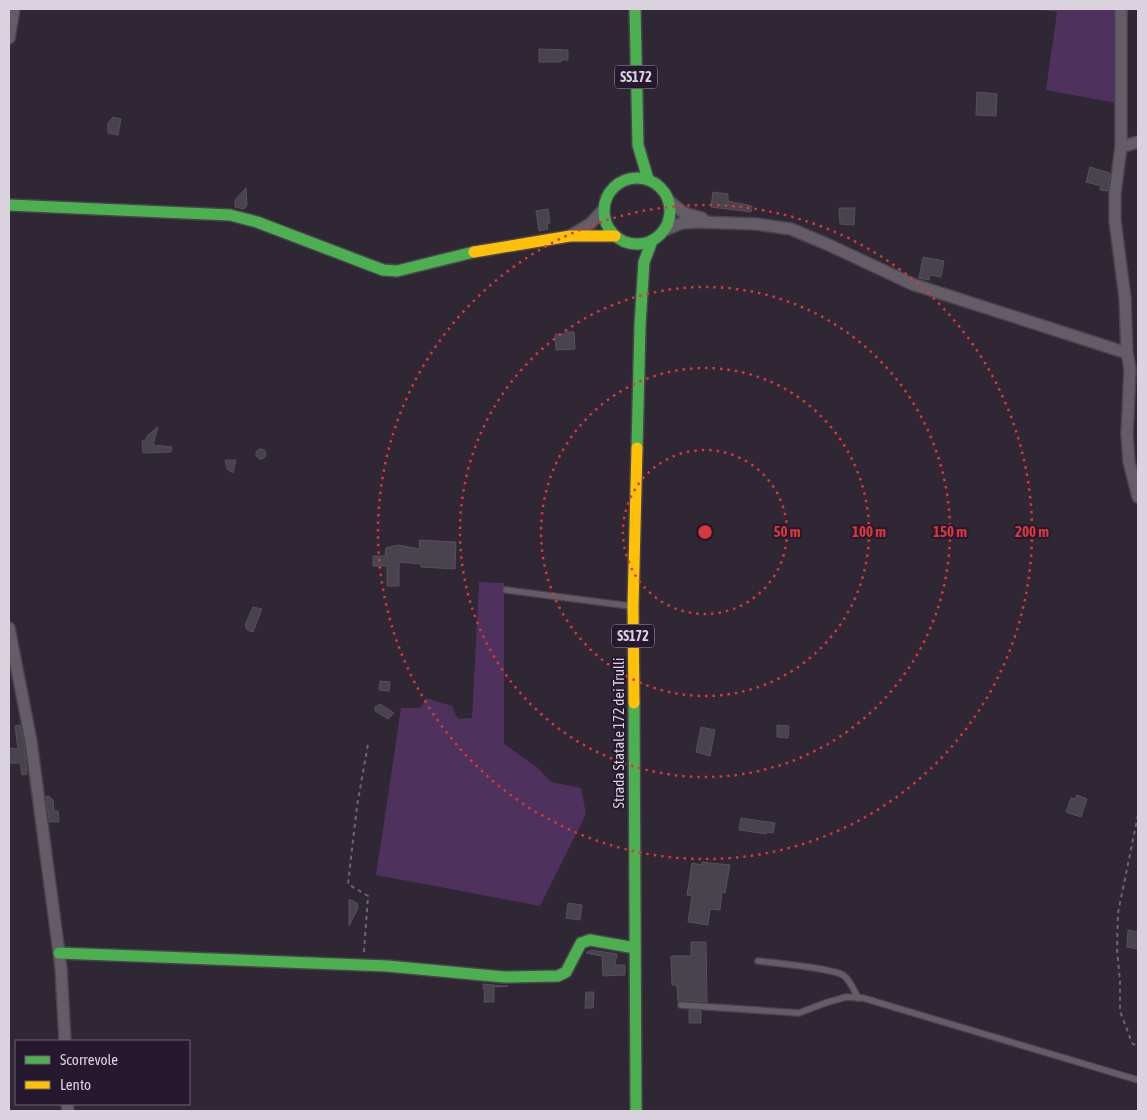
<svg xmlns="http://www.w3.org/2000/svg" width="1147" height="1120" font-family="'Asap Condensed',sans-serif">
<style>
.green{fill:#4e315d}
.building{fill:#49434d;stroke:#57505a}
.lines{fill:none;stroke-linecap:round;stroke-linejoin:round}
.lane-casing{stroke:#4a434e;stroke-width:8}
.street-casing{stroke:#4a434e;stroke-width:14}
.fast-casing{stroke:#4a434e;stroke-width:14}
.slow-casing{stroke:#4a434e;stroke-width:14}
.path{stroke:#6c666f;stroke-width:2;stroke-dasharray:4 4;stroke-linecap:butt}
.lane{stroke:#645d68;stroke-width:5.5}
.street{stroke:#645d68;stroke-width:11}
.fast{stroke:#4caf50;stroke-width:11}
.slow{stroke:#ffc107;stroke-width:11}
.ring{fill:none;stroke:#d6393a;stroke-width:2.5;stroke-dasharray:2.5 5}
.labels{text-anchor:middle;stroke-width:4;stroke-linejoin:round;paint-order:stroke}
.shield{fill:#26182e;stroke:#a59aab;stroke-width:1}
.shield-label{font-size:14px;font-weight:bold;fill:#dbd2e0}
.street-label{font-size:15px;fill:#dbd2e0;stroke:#26182e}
.centre{fill:#d6393a;stroke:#26182e;stroke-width:2.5}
.ring-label{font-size:15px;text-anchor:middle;font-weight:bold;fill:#d6393a;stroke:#26182e;stroke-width:4;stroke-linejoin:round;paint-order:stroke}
</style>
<rect width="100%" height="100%" fill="#2f2733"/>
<!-- green -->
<g class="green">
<polygon points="1028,9 1114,9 1116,103 1046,90 1057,12"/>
<polygon points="479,582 504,583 504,744 538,768 551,782 581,788 586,814 540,906 376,875 401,708 420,708 426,698 452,706 458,719 472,718"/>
</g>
<!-- building -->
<g class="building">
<polygon points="539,49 568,50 568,60 561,60 561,62 539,62"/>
<polygon points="977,92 997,94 996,116 976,115"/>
<polygon points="113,117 121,119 118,135 108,133 108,123"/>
<polygon points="1090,167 1110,173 1108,191 1100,190 1101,186 1086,182"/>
<polygon points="246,188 247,205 244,209 235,207 235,200"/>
<polygon points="713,192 728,194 728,201 752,206 751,212 711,207"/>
<polygon points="839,208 855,208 854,225 840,224"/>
<polygon points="548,209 550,223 547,224 548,229 539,231 536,211"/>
<polygon points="923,257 944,261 941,277 930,275 929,280 919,278"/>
<polygon points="565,332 574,332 575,349 556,350 555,334 565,334"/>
<polygon points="158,427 153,445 172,447 171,452 143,453 142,441 145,441 148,435"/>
<circle cx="261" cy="454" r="5"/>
<polygon points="225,460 236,460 233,473 227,469"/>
<polygon points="419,540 456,542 455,569 421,567 421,564 399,562 399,586 387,586 387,566 373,566 373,556 385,556 386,548 398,545 420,549"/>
<polygon points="253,607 262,609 253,632 247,630 245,625"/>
<polygon points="380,681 390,682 389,691 379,690"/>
<polygon points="380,704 394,713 388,719 375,711 375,707"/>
<polygon points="20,725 24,742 27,774 22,775 20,763 9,763 9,748 18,749 15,726"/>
<polygon points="777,725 789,726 788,738 777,737"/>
<polygon points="701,727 715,730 710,756 696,752"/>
<polygon points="1077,795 1087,799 1081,817 1066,812 1071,798 1075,799"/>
<polygon points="46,796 49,796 53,800 54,811 58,811 59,822 49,822"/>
<polygon points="741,818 775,823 773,833 766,832 766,834 739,830"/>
<polygon points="702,862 730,865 725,893 722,892 720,910 710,909 708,925 688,922 692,896 687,895 692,863 702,865"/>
<polygon points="349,899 357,903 358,908 349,926"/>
<polygon points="568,903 582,905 580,920 566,918"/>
<polygon points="1128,930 1138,932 1138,949 1127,947"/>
<polygon points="691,942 706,942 707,1002 681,1000 678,1002 677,985 672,985 671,956 691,956"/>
<polygon points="591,950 617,954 615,965 625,965 625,975 603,976 602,956 586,953"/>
<polygon points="483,984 503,986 508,986 494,987 494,1002 484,1002 485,989 483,989"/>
<polygon points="586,992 594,992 593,1008 585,1008"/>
<polygon points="689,1010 701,1011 701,1023 689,1023"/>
</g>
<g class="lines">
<!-- lane casing -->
<g class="lane-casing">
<g id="lane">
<polyline points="506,590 630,606"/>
<path d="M758,961C774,963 831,968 843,975C850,980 854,990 858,998"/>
<polyline points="681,1005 799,1013 825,1003 846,997 863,998 1138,1080"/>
</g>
</g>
<!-- street casing -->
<g class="street-casing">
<g id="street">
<polyline points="1121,9 1121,147 1115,193 1115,221 1125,298 1127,353 1130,369 1127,434 1129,462 1138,497"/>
<polyline points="9,38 14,9"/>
<polyline points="1121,147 1138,142"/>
<polyline points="669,201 684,213 702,218"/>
<polyline points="665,230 682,223 698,222 756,224 791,229 829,245 912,284 1127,353"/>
<polyline points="570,236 590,224 604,209"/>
<polyline points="9,628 31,741 61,968 65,1041"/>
<polyline points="67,1104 68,1111"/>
</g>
</g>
<!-- fast casing -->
<g class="fast-casing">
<g id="fast">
<polyline points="635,9 638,145 648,179"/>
<circle cx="637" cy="211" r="33"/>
<polyline points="9,205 230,215 257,222 383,270 397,271 474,252"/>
<polyline points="637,448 640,325 644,262 652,241"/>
<polyline points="634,703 636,1111"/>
<polyline points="59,953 387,966 504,977 558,976 566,972 581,943 590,940 635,948"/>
</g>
</g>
<!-- slow casing -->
<g class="slow-casing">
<g id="slow">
<polyline points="474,252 570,236 615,236"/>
<polyline points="634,703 633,606 637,448"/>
</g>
</g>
<!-- path -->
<g class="path">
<polyline points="1138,815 1118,913 1117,949 1120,981 1120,1011 1132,1043 1138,1047"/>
<polyline points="364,952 368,896 348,884 357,806 368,744"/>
</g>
<!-- lane -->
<use href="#lane" class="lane"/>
<!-- street -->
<use href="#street" class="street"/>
<!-- fast -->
<use href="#fast" class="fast"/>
<!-- slow -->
<use href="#slow" class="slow"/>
</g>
<!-- distance rings -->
<g class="ring">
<circle cx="705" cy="532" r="82"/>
<circle cx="705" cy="532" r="164"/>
<circle cx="705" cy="532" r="245"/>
<circle cx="705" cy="532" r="327"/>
</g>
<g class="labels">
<!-- shield labels -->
<g class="shield">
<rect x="615" y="65.5" width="42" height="23" rx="4"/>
<rect x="612" y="624.5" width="42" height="23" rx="4"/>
</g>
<g class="shield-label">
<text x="636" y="82">SS172</text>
<text x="633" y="641">SS172</text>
</g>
<!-- street labels -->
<g class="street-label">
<text transform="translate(619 733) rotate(-90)" y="5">Strada Statale 172 dei Trulli</text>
</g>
</g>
<circle cx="705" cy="532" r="8" class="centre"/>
<g class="ring-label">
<text x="787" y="537">50 m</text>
<text x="869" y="537">100 m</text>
<text x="950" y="537">150 m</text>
<text x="1032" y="537">200 m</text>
</g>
<!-- border -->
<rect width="1147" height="1120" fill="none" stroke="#dbd2e0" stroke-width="20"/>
<!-- legend -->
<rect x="15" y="1040" width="175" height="65" fill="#26182e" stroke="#6e6275"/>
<rect x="25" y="1056" width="25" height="8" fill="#4caf50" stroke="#6e6275"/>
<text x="60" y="1065" font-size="15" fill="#dbd2e0">Scorrevole</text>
<rect x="25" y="1081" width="25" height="8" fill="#ffc107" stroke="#6e6275"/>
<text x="60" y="1090" font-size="15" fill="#dbd2e0">Lento</text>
</svg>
